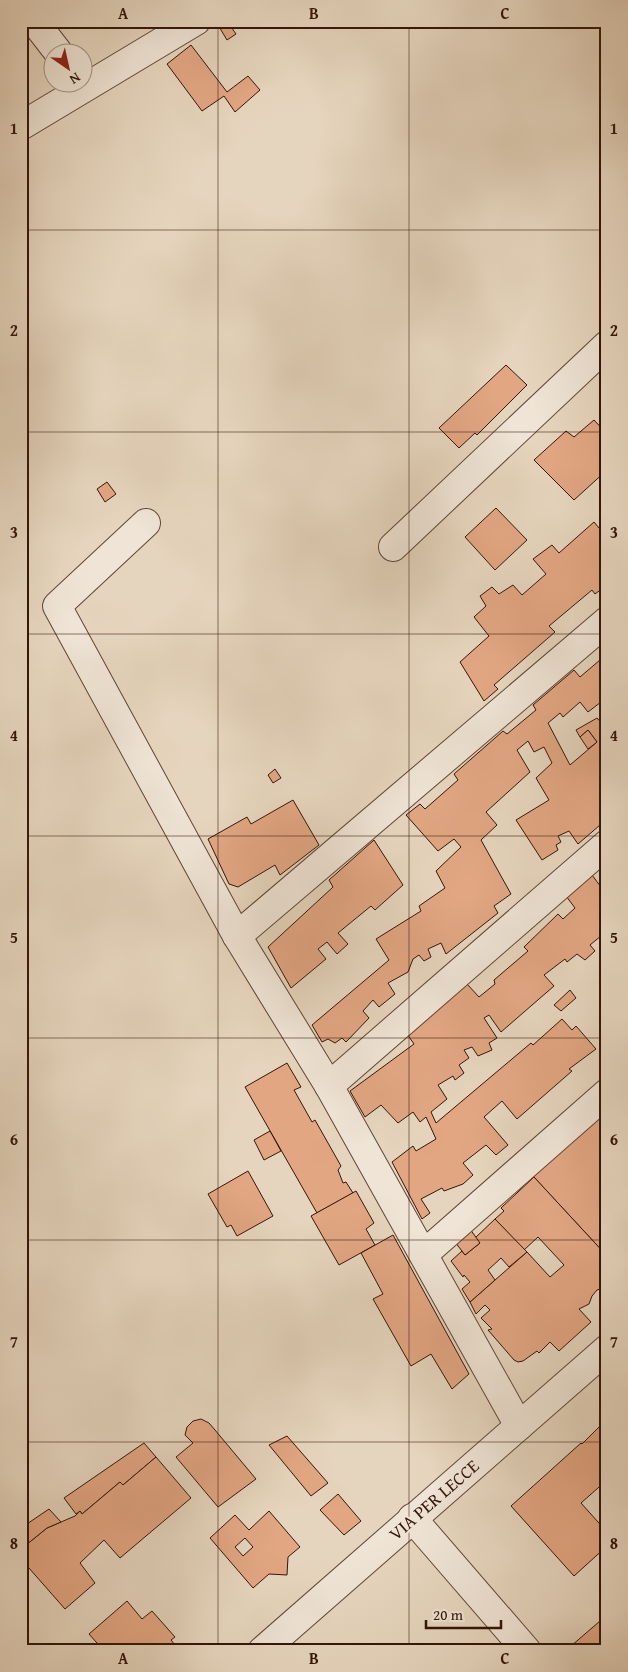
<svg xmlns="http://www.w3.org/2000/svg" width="628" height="1672" font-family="'Gentium Book Plus',serif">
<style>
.building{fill:#e2a683;stroke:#341508;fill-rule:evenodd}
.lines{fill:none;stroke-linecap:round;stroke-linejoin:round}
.minor-casing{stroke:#604536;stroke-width:30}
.minor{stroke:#efe4d5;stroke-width:28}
.grid{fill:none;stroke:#341508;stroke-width:1;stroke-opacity:0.55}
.labels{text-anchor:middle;stroke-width:4;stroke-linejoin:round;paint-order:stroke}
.street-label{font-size:18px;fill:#341508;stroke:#efe4d5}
.neatline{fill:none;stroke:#341508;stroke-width:2}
.grid-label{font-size:16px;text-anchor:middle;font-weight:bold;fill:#341508}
</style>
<rect width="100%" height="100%" fill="#e6d5be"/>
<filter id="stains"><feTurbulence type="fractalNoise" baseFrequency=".004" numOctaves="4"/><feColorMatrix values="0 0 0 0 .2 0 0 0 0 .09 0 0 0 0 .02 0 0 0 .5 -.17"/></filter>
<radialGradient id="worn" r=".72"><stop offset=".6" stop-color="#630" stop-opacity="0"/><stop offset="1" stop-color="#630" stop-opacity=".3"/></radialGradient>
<!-- building -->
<g class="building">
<polygon points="223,21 227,21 236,34 227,40 218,25"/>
<polygon points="191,45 227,92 248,76 260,90 235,112 224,96 202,111 167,64"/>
<polygon points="506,365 527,385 477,435 475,433 459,448 439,428"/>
<polygon points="594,420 607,434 607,470 574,500 534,460 566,431 574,437"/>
<polygon points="107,482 116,494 105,502 97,489"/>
<polygon points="496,508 527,540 495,570 465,537"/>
<polygon points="607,521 607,577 599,584 603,588 595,594 592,590 549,626 555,632 494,685 498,689 484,701 460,662 489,636 474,617 486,606 480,596 492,587 499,594 513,585 522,595 546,574 533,559 552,545 559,553 594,522 599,528"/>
<polygon points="607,654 607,704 605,706 601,702 588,712 580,702 563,717 560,713 548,723 570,765 597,742 588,730 580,737 576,730 597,718 607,729 607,819 578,844 569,831 558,836 561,842 556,845 558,850 542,860 516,820 549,800 536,778 552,763 544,747 534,752 528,741 517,750 530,772 486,812 497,825 481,840 511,894 494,906 498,913 446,954 441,943 428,949 431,957 424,961 419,955 413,959 408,972 388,983 395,994 379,1007 373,1000 363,1011 369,1018 346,1042 342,1038 335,1043 328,1039 322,1042 312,1025 389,960 376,939 421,911 419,906 445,888 436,871 461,847 454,839 438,851 406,815 420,804 425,809 458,780 454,774 503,731 507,734 536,710 533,705 574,670 580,677"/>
<polygon points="588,730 597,742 588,749 580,737"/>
<polygon points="275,769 281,778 273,783 268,775"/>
<polygon points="293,800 319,845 280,875 275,865 238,887 229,884 208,839 247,817 251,824"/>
<polygon points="374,840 403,885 375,910 371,906 338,933 348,944 337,954 327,942 318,949 326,959 291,988 268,947 333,887 329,880"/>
<polygon points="592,875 601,887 607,882 607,931 590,945 595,951 585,960 577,954 567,962 565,959 544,975 554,986 501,1032 489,1015 484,1018 497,1038 489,1043 492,1050 478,1056 472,1047 464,1050 469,1058 459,1065 464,1073 455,1080 453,1076 438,1085 447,1099 431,1112 436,1123 531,1043 533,1045 562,1019 572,1030 576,1026 596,1049 569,1069 572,1071 517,1119 502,1101 484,1117 508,1145 496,1155 486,1145 463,1163 473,1175 463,1184 444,1191 442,1188 421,1199 430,1213 422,1219 392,1162 413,1146 416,1151 436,1139 426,1117 420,1122 413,1112 398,1123 381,1105 365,1117 350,1091 414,1044 407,1034 467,984 479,997 495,984 494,980 528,951 524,947 558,914 563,919 575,908 566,896"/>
<polygon points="570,990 576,998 561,1011 554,1005"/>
<polygon points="287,1063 301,1087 294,1090 312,1122 315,1120 341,1166 338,1170 343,1183 346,1182 353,1193 317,1213 245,1087"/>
<polygon points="607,1109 607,1256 531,1174"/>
<polygon points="270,1131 281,1151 264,1160 254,1140"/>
<polygon points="248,1171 273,1216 237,1236 231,1225 227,1227 208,1194"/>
<polygon points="534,1177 607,1256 607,1287 597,1290 592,1296 589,1304 579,1309 591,1322 559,1351 550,1342 539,1353 537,1351 523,1361 518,1362 514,1360 488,1330 492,1329 481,1318 490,1310 485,1305 476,1314 470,1302 527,1252 550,1277 564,1265 538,1237 524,1250 495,1219 504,1211 501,1208"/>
<polygon points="356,1191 374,1223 366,1229 375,1245 339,1265 311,1216"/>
<polygon points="495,1219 527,1252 509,1267 501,1258 488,1270 495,1280 470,1302 462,1289 470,1282 464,1275 463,1277 451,1261 462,1251 465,1255 480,1243 475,1238"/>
<polygon points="470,1229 480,1243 465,1255 455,1242"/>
<polygon points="393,1235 469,1374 452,1389 431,1354 411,1366 373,1299 383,1294 361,1253"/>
<polygon points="201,1419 209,1423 215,1430 256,1479 218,1507 176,1457 193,1443 185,1435 187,1427 193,1421"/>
<polygon points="605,1421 607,1423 607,1480 581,1503 607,1532 607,1546 574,1576 511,1506 581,1443 582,1444"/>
<polygon points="287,1436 328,1483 311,1496 269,1445"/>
<polygon points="144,1443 156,1457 123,1485 120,1482 82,1514 80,1511 76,1514 64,1498"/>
<polygon points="156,1457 191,1498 120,1558 104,1540 80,1563 95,1583 65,1609 21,1559 21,1549 47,1528 75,1516 80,1511 82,1514 120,1482 123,1485"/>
<polygon points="338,1494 361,1521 344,1535 320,1510"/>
<polygon points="49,1509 61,1522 47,1528 21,1549 21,1528"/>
<path d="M269,1511L300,1547L288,1557L287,1575L269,1574L253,1588L210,1538L235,1515L249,1530ZM245,1538L253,1547L243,1556L235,1547Z"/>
<polygon points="127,1601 142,1619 152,1611 175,1637 171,1640 180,1651 104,1651 89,1634"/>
<polygon points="607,1615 607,1651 575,1651 571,1646"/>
</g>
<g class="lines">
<!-- minor casing -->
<g class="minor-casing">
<g id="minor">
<polyline points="34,21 58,52"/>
<polyline points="21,126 196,21"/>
<polyline points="146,523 57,606 237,936 329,1086 519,1426"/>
<polyline points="393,547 607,345"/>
<polyline points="237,936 607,621"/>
<polyline points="329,1086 607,844"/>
<polyline points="424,1254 607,1093"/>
<polyline points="412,1518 527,1651"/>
<polyline points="262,1651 607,1349"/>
</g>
</g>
<!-- minor -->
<use href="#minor" class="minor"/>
</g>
<!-- grid -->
<path class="grid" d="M218,21V1651M409,21V1651M21,230H607M21,432H607M21,634H607M21,836H607M21,1038H607M21,1240H607M21,1442H607"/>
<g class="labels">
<!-- street labels -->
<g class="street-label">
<text transform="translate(434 1500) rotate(-41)" y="6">VIA PER LECCE</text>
</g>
</g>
<!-- margin -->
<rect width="628" height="1672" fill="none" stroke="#e6d5be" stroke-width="55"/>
<!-- north arrow -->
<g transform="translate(68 68) rotate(146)"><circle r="24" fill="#efe4d5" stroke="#a49183"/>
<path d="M0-4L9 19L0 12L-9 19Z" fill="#8f2418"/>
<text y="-8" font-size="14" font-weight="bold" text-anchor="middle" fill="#341508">N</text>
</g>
<!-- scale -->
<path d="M426 1620v8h75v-8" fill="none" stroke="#341508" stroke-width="2.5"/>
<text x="433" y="1620" font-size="15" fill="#341508" stroke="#efe4d5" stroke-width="4" paint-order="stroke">20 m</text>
<rect x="28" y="28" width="572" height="1616" class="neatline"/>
<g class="grid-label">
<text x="123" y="19">A</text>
<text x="314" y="19">B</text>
<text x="505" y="19">C</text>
<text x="14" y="134">1</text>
<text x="614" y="134">1</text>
<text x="14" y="336">2</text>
<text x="614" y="336">2</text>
<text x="14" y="538">3</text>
<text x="614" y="538">3</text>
<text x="14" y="741">4</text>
<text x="614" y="741">4</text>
<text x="14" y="943">5</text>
<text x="614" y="943">5</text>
<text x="14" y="1145">6</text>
<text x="614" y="1145">6</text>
<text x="14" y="1347">7</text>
<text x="614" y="1347">7</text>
<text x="14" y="1549">8</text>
<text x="614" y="1549">8</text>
<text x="123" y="1664">A</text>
<text x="314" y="1664">B</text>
<text x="505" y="1664">C</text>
</g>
<rect width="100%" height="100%" filter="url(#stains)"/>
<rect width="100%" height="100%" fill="url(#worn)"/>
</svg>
